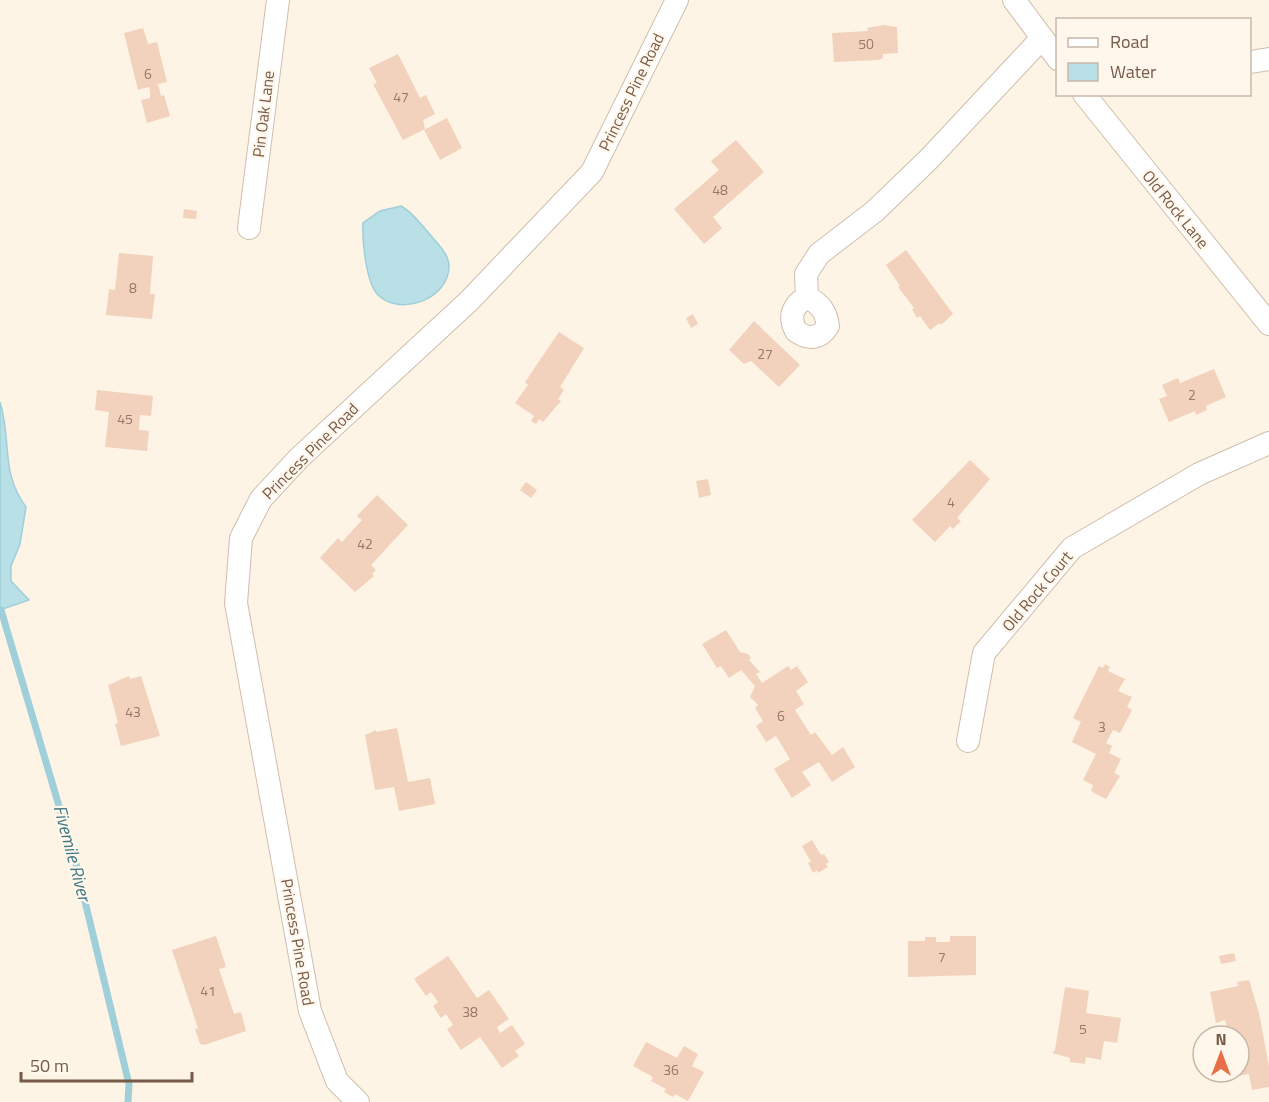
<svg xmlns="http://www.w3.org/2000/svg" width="1269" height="1102" font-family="'Titillium Web',sans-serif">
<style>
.water{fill:#b9dfe7;stroke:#9fcfd9;stroke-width:1.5}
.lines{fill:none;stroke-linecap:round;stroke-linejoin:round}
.stream{stroke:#9fcfd9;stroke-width:7}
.building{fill:#f2d2bc}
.minor-casing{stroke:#d0bead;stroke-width:24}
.minor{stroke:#fff;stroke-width:22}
.labels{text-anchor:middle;stroke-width:4.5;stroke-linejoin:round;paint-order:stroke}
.number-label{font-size:14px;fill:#957866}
.street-label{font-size:16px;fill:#765a49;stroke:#fff7eb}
.water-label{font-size:18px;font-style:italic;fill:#3f7783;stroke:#fff7eb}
</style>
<rect width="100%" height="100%" fill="#fdf4e5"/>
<!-- water -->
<g class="water">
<path d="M401,206C412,212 419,222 427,231C435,241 449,253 449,266C449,299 401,317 378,295C366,283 362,240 363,223L380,211Z"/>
<path d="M0,402C12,441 0,472 26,507L20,544L11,566V581L29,600L0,610Z"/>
</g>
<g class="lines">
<!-- stream -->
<polyline class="stream" points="1,610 75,860 129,1084 128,1102"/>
</g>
<!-- building -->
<g class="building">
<polygon points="883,25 897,27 898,53 883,54 883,58 879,60 834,62 832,33 868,31 867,28"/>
<polygon points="143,28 148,44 157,42 167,82 158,84 161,96 164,95 170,116 147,123 141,100 150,98 150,91 149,87 138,90 124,33"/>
<polygon points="398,54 420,98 426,95 435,114 423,120 425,129 403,140 373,84 377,83 369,68"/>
<polygon points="447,118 462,148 440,160 424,130"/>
<polygon points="736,140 764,172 713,217 722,228 704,244 674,209 719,170 711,161"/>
<polygon points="184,209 197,211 196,219 183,218"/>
<polygon points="906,250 953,314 941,325 940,323 930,330 920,316 917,318 912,309 914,308 898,287 900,286 886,265"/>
<polygon points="119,253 153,256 150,294 155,294 152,319 106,315 109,289 115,290"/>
<polygon points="693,314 698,324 691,328 686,318"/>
<polygon points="754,321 800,365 779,387 751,361 744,364 729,350"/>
<polygon points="559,332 584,348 560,387 564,390 558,399 561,401 543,422 539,419 536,424 531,421 534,416 515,403 528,385 525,382"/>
<polygon points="1214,369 1226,397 1206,406 1207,410 1196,415 1195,411 1169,422 1159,399 1167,396 1162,385 1178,378 1180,383"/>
<polygon points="97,390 153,396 151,416 140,415 139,430 149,431 147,451 105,447 109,412 95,410"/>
<polygon points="970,460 990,479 957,518 961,521 953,529 950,526 935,542 912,520"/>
<polygon points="708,479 711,495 699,498 696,481"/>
<polygon points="526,482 537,490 531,498 520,490"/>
<polygon points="377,495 408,525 371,565 376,570 372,574 374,576 355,592 320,558 338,538 342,542 362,520 357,516"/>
<polygon points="726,630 740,652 748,654 751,658 749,660 760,672 756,674 762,683 788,666 791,670 797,666 808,682 796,691 804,704 795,710 811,735 815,732 832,755 843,747 855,767 832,782 819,762 802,772 811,785 792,798 774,769 790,759 776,736 766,742 756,726 763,721 755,708 758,705 750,697 755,686 741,670 729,678 721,666 717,668 702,644"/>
<polygon points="1105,664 1110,667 1108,671 1125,679 1118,691 1132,697 1127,707 1132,710 1120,733 1113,730 1106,743 1112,746 1109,753 1121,759 1114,773 1120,776 1106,799 1094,793 1091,791 1093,785 1083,780 1096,754 1072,742 1081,722 1073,718 1099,666 1103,668"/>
<polygon points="129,676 130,679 141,676 160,736 121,746 115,724 118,723 108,685"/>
<polygon points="397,728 408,782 430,778 435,804 399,811 394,787 375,790 365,735 376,730 376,732"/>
<polygon points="812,840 821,855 824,854 829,862 826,864 828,867 818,873 817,870 813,873 808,863 811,862 802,846"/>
<polygon points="216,936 226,967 219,969 234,1014 241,1012 246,1031 204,1045 200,1044 195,1029 198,1028 172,950"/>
<polygon points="950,936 976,936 976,975 908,977 908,941 925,941 925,937 936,937 936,942 950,942"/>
<polygon points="1234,953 1236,961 1221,964 1219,956"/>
<polygon points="448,956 477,998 489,990 509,1019 497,1027 500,1033 512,1025 525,1044 515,1051 519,1056 502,1068 480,1037 461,1050 447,1029 453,1025 446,1014 441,1018 433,1006 438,1002 431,992 426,996 414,979"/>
<polygon points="1249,980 1259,1013 1269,1066 1269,1087 1252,1090 1249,1074 1228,1078 1227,1072 1239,1072 1239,1036 1229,1036 1225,1020 1216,1023 1210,992 1238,986 1237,982"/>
<polygon points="1065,987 1089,991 1086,1013 1121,1018 1117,1043 1104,1041 1101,1060 1086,1057 1085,1064 1070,1062 1070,1058 1052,1053 1055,1050"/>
<polygon points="646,1042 677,1058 684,1046 698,1054 692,1066 704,1072 688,1101 675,1094 673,1097 664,1092 666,1089 651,1081 653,1077 633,1066"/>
</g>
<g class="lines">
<!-- minor casing -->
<g class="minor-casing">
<g id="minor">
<polyline points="1014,0 1058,59"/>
<polyline points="1250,62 1269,59"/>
<polyline points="1084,94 1269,324"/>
<polyline points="249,228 278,0"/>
<path d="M807,297C820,304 826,311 828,326C820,339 808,340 796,331C788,316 793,305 807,297L806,274L819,254L875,211L929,159L1042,38"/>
<polyline points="968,741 984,653 1072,548 1199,474 1269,443"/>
<polyline points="358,1102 337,1081 310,1011 236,603 241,538 261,499 299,458 469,301 592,172 677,0"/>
</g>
</g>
<!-- minor -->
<use href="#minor" class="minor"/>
</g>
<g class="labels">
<!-- number labels -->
<g class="number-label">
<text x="866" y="49">50</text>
<text x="148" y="79">6</text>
<text x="401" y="102">47</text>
<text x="720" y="195">48</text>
<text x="133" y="293">8</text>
<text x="765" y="359">27</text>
<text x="1192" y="400">2</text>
<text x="125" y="424">45</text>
<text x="951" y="507">4</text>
<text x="365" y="549">42</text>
<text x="133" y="717">43</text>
<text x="781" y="721">6</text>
<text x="1102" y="732">3</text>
<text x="942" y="962">7</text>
<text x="208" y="996">41</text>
<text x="470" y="1017">38</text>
<text x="1083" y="1034">5</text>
<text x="671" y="1075">36</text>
</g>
<!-- street labels -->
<g class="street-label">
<text transform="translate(631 92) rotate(-64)" y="6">Princess Pine Road</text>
<text transform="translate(263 114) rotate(-83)" y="6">Pin Oak Lane</text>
<text transform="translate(1176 209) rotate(51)" y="6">Old Rock Lane</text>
<text transform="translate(310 451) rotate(-45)" y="6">Princess Pine Road</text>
<text transform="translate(1037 591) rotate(-50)" y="6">Old Rock Court</text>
<text transform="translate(298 942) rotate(80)" y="6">Princess Pine Road</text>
</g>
<!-- water labels -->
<g class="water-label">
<text transform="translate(72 853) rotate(75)" y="6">Fivemile River</text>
</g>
</g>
<!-- legend -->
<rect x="1056" y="18" width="195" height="78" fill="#fff7eb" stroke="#c8b8aa" stroke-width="1.5"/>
<rect x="1068" y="38" width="30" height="9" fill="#ffffff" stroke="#c8b8aa" stroke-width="1.5"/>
<text x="1110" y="48" font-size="18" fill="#765a49">Road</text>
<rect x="1068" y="63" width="30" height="18" fill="#b9dfe7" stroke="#c8b8aa" stroke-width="1.5"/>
<text x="1110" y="78" font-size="18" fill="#765a49">Water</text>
<!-- north arrow -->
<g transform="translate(1221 1054)"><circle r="28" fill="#fff7eb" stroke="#c8b8aa" stroke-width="1.5"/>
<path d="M0-4.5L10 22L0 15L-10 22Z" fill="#e86e48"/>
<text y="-9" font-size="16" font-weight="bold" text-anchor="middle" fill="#765a49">N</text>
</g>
<!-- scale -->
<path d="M21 1072v9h171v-9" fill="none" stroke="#765a49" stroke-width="3"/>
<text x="30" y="1072" font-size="18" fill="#765a49" stroke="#fff7eb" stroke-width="4.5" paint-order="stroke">50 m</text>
</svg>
